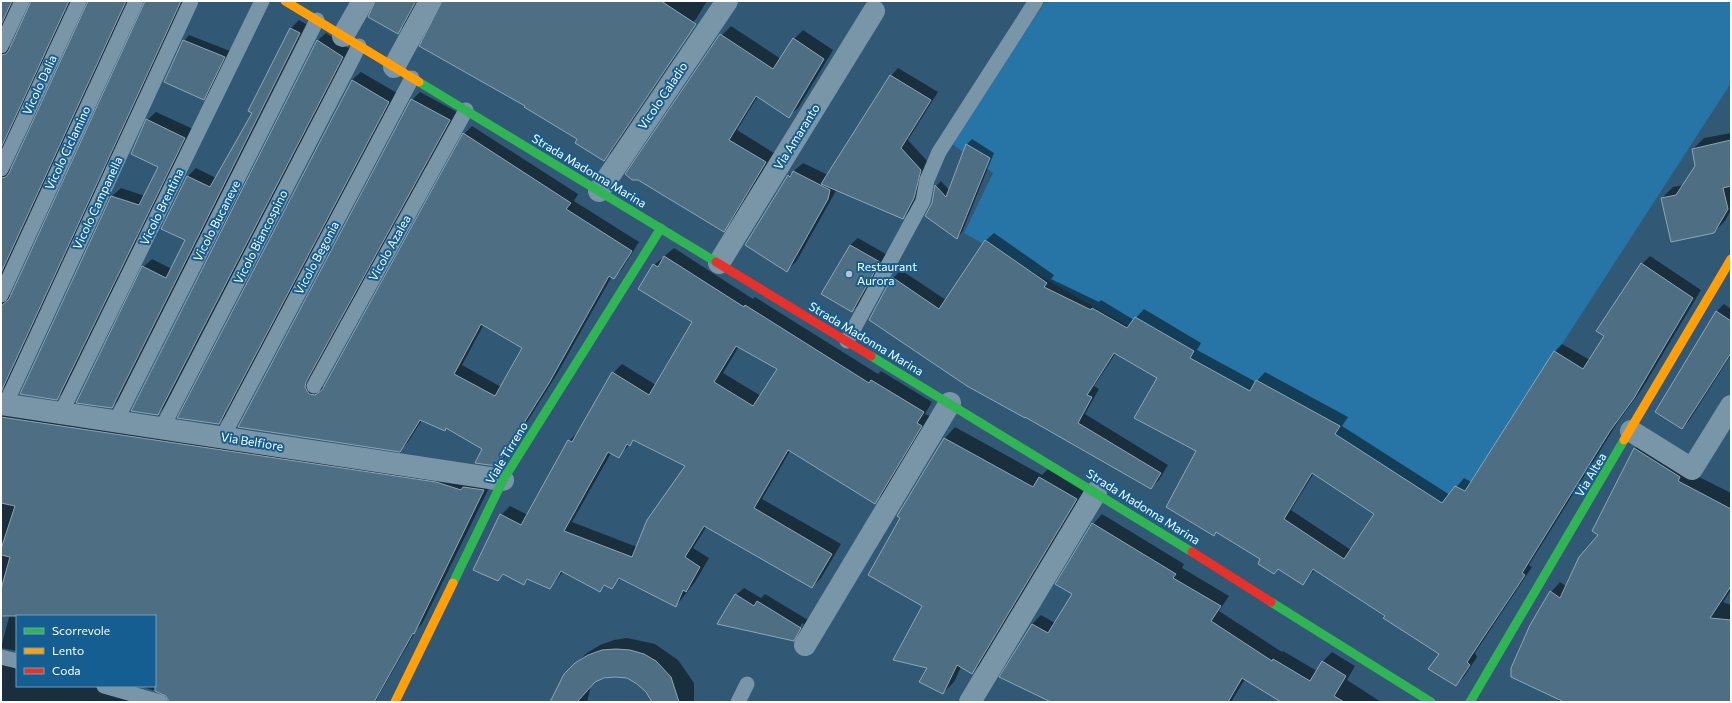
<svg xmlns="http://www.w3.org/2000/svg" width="1732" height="703" font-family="Commissioner,sans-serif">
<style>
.green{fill:#2774a6}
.shadow{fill:#0007;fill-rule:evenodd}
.building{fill:#4e6e84;stroke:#8ea6b6;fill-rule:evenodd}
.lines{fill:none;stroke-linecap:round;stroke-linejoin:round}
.lane{stroke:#7995a8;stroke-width:15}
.street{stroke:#7995a8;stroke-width:22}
.fast{stroke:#30b455;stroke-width:9}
.slow{stroke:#ff9f0a;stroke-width:9}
.jam{stroke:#e5322d;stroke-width:9}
.poi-dot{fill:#b7c5cf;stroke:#155e91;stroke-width:1.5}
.labels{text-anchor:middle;stroke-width:4;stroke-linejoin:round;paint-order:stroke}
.street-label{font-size:12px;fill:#fff;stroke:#155e91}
.poi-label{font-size:12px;fill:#fff;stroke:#155e91;text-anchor:start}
</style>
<rect width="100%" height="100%" fill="#315975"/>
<!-- green -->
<polygon class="green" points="1046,1 1731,1 1731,83 1454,511 964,233 993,173 949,142"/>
<!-- shadow -->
<g class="shadow">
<polygon points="1,1 17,1 1,32"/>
<polygon points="31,1 73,1 1,155 1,38 6,46 11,47 31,5"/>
<polygon points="89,1 130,1 1,281 1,161 6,169 12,169"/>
<polygon points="146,1 185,1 9,382 1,391 1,287 6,295 12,295"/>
<polygon points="376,1 418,1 404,26 398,32"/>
<polygon points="443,1 593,1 678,52 611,153 604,159 579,139 526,105"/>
<polygon points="651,1 707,1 696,19 689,26"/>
<polygon points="299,20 308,25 120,399 112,407 143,267 152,259 172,269 186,239 162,228 188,176 196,168 216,178 253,113 250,111 291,28"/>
<polygon points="731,26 781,59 794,39 803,30 833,50 798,108 789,116 758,96 737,130 774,153 732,221 723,230 722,35"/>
<polygon points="326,33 350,49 166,406 158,414 133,410 318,40"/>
<polygon points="189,35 230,51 209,93 204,99 184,41"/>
<polygon points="898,68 938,92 908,140 928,162 922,190 910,211 903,218 837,189 796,262 787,270 788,176 803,163 828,175 891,76"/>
<polygon points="361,72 397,93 228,414 219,423 352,80"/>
<path d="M420,92L457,112L318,386L324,387L464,134L472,126L578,194L574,201L639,242L622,269L614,278L612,276L557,374L505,457L496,465L484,449L447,428L444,430L422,420L408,442L400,451L239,426L412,100ZM484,324L524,348L501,387L462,365Z"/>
<polygon points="156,112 193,129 65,390 57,399 21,393 112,196 121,188 145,196 159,167 147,120"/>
<polygon points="1731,133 1731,210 1725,221 1714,232 1662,198 1673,187 1684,185 1696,166 1693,149 1704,138"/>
<polygon points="972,139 994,153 962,232 957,238 933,203 936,186 941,181 949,190 967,144"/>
<path d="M994,233L1054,275L1051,279L1099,302L1101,300L1134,320L1144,309L1201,343L1197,350L1256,382L1265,372L1348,417L1342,426L1450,495L1464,478L1471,482L1554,352L1562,344L1590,360L1606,336L1642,264L1650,256L1701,290L1642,389L1618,422L1529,565L1532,567L1475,653L1477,657L1464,677L1456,685L1440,654L1315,569L1303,584L1217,531L1213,535L1197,450L1158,378L1116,353L1094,386L1099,389L1085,414L1168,465L1159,480L1151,488L893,278L901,270L946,300L985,241ZM1314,473L1375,514L1351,550L1291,510Z"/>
<polygon points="858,238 886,254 860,304 852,311 823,293 850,245"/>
<path d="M674,248L753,299L755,297L878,374L881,371L932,402L925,414L930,416L884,493L875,502L790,451L762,499L841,544L821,578L812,587L707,526L693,548L709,558L695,582L676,606L621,578L611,588L606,585L599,591L563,572L550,588L529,579L524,584L504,574L498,580L474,570L501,515L510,506L528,515L569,441L578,432L613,373L622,364L656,385L693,321L654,265ZM739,346L779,369L761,396L723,373ZM634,440L687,466L637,547L572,522L611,453L618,457Z"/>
<polygon points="1724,304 1731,309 1731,355 1689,421 1682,428 1715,313"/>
<polygon points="1,405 492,482 422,624 417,629 375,702 170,702 170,699 163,693 140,686 155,686 155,616 17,616 17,651 1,648 9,617 1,616"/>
<polygon points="955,427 1042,475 1051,466 1087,488 983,662 972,673 961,667 954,682 943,693 929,667 924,605 901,518 898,516 945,438"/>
<polygon points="1645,439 1687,471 1731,493 1731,590 1723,602 1731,605 1731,702 1558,702 1551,592 1560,582 1566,586 1599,535 1594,531 1635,448"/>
<polygon points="1102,514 1184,564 1182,568 1229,596 1219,611 1282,652 1283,651 1317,671 1322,662 1332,652 1355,666 1347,680 1381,702 1283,702 1245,679 1231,702 1054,702 1032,624 1041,615 1055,623 1073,593 1093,524"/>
<path d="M744,588L761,598L765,594L808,620L801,632L793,640L736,595ZM802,623L804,624L799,633H797Z"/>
<polygon points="627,638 655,644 678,660 694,683 694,702 653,702 647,691 638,683 627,677 615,676 595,681 591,686 587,702 552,702 565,674 587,653 600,645 614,640"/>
<polygon points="1,653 17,660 17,686 109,686 164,702 1,702"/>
</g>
<!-- building -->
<g class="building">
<polygon points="1,1 12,1 1,25"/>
<polygon points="31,1 69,1 1,148 1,55 6,54 9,50"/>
<polygon points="88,1 126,1 1,273 1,178 6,177 9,173"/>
<polygon points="145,1 181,1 1,392 1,306 9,299"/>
<polygon points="375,1 416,1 398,34 368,17"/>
<polygon points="442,1 661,1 696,24 604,161 575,143 577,139 524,107 525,106 419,46"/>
<polygon points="290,28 300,33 112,408 76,403 142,266 166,278 185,240 161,229 187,176 210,187 252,113 248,111"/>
<polygon points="720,34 773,69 793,38 824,59 789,118 756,96 729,140 766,162 724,232 638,180 632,180 625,174"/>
<polygon points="183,40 225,57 204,100 164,82"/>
<polygon points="317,40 343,57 158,415 131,411"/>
<polygon points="890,75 931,100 901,148 921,170 914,198 903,219 821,184"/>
<polygon points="352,80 389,102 219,424 177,418"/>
<path d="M411,99L450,120L306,382L305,387L309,394L315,395L322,390L463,133L571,203L566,209L632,251L614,279L609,276L549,383L497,466L475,463L482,449L446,428L445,431L420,420L400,452L238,427ZM481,324L522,348L495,396L454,374Z"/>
<polygon points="146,119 185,138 57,400 20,394 111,196 139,205 158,167 131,154"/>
<polygon points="1731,140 1731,186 1723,188 1728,209 1714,233 1671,242 1661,198 1676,195 1695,166 1692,149"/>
<polygon points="966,144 990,158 957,239 925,216 932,203 935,185 946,197"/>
<polygon points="793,171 830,190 828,199 787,272 745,245 788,175 790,177"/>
<path d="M985,240L1047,283L1044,287L1091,310L1092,308L1127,328L1135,317L1194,351L1190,358L1250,391L1256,380L1340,426L1335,434L1442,503L1455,486L1465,491L1554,351L1583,369L1604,336L1596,331L1641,263L1693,298L1634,398L1610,431L1522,573L1525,575L1467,662L1470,665L1456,686L1428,669L1439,654L1383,618L1385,616L1313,569L1303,585L1278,569L1274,574L1258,564L1260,559L1216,532L1214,536L1166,507L1196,451L1134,418L1157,378L1114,353L1087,395L1092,397L1078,423L1161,473L1151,489L1025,417V418L967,386L869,320L892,277L939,309ZM1312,473L1374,514L1344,559L1284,519Z"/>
<polygon points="850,245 880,262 852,312 821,294"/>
<path d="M664,256L744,307L745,305L869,383L871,380L924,412L917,423L922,426L875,504L788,450L754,508L832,554L812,588L704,526L685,557L700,567L686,592L683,590L676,607L619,578L612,589L604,585L600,592L561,571L550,589L527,579L524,585L503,574L498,581L473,570L500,514L521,525L568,440L572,442L612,372L649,395L692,322L638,289L653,264L658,267ZM736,346L777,369L753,406L714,382ZM633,440L685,466L647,520L632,557L564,531L608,452L619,458L627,444L630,446Z"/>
<polygon points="1716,311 1731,321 1731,353 1682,429 1655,412"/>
<polygon points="1,417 436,482 461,490 463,487 484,490 414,634 413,633 374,702 169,702 166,696 155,691 155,616 1,616 1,589 10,557 1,555 1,549 15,506 1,503"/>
<polygon points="944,438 1033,487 1039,477 1077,499 972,674 957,665 943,694 919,682 927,668 893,660 922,606 868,575 900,518 897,516"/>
<polygon points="1634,448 1680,477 1678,481 1731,509 1731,586 1710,618 1731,620 1731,702 1564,702 1511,677 1511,668 1530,625 1550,591 1560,598 1579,557 1598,535 1592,531"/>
<polygon points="1092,523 1176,574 1173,578 1221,606 1211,621 1272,661 1273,659 1310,681 1322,661 1346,676 1334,696 1344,702 1281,702 1242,678 1228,702 1051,702 999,677 1032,624 1048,633 1072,594 1055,584"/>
<polygon points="735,594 754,606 757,601 801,628 794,641 717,624"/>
<polygon points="616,649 630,650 644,654 656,661 671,677 679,702 652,702 646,692 637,684 627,678 615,677 604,678 595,682 577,702 550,702 564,674 575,663 588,655 602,650"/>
</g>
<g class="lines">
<!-- lane -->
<g class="lane">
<polyline points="1,46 22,1"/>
<polyline points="1,169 79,1"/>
<polyline points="1,295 136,1"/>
<polyline points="847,341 923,201 927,180 939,152 1036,1"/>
<polyline points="314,386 466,110"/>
<polyline points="5,405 191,1"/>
<polyline points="61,413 262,1"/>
<polyline points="116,421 317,20"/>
<polyline points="162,428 359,46"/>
<polyline points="222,438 412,78"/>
<polyline points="1,657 17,661"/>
<polyline points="104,686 160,702"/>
<polyline points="738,702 747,684"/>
</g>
<!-- street -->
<g class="street">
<polyline points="343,36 363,1"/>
<polyline points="394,67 430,1"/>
<polyline points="599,191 727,1"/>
<polyline points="719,263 874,11"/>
<polyline points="1,404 503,480"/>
<polyline points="1631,431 1692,469 1731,406"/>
<polyline points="805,645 950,403"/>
<polyline points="970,702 1096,492"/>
</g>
<!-- fast -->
<g class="fast">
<polyline points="419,82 716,262"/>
<polyline points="871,356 1192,552"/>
<polyline points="453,583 503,480 661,228"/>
<polyline points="1271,602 1431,702"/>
<polyline points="1470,702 1624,440"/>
</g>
<!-- slow -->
<g class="slow">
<polyline points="285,1 419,82"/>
<polyline points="1624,440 1731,259"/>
<polyline points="395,702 453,583"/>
</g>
<!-- jam -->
<g class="jam">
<polyline points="716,262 871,356"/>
<polyline points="1192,552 1271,602"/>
</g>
</g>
<!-- markers -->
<circle class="poi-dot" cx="849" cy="274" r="4"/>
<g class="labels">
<!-- street labels -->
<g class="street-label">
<text transform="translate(40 85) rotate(-65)" y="4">Vicolo Dalia</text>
<text transform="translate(663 96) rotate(-56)" y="4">Vicolo Caladio</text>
<text transform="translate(797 137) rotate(-58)" y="4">Via Amaranto</text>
<text transform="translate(68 148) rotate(-65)" y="4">Vicolo Ciclamino</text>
<text transform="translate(589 171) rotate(31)" y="4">Strada Madonna Marina</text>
<text transform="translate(98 203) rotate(-65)" y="4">Vicolo Campanella</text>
<text transform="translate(162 207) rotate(-64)" y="4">Vicolo Brentina</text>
<text transform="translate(217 221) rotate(-63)" y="4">Vicolo Bucaneve</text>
<text transform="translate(261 237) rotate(-63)" y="4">Vicolo Biancospino</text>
<text transform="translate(390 248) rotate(-61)" y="4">Vicolo Azalea</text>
<text transform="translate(317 258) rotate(-62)" y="4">Vicolo Begonia</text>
<text transform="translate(866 339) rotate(31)" y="4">Strada Madonna Marina</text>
<text transform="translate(252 442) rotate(9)" y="4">Via Belfiore</text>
<text transform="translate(507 453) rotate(-59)" y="4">Viale Tirreno</text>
<text transform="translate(1591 475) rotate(-59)" y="4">Via Altea</text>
<text transform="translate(1143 507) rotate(32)" y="4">Strada Madonna Marina</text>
</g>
<!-- poi labels -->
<g class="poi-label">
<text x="857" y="271">Restaurant<tspan x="857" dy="14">Aurora</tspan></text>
</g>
</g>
<!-- border -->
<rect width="1732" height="703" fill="none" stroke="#ffffff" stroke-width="4"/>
<!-- legend -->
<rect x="16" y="615" width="140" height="72" fill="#155e91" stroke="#739ebd"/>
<rect x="24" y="628" width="20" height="6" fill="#30b455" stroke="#739ebd"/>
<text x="52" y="635" font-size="12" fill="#ffffff">Scorrevole</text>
<rect x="24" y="648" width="20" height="6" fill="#ff9f0a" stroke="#739ebd"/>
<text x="52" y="655" font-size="12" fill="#ffffff">Lento</text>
<rect x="24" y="668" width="20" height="6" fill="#e5322d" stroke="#739ebd"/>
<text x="52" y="675" font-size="12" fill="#ffffff">Coda</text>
</svg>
